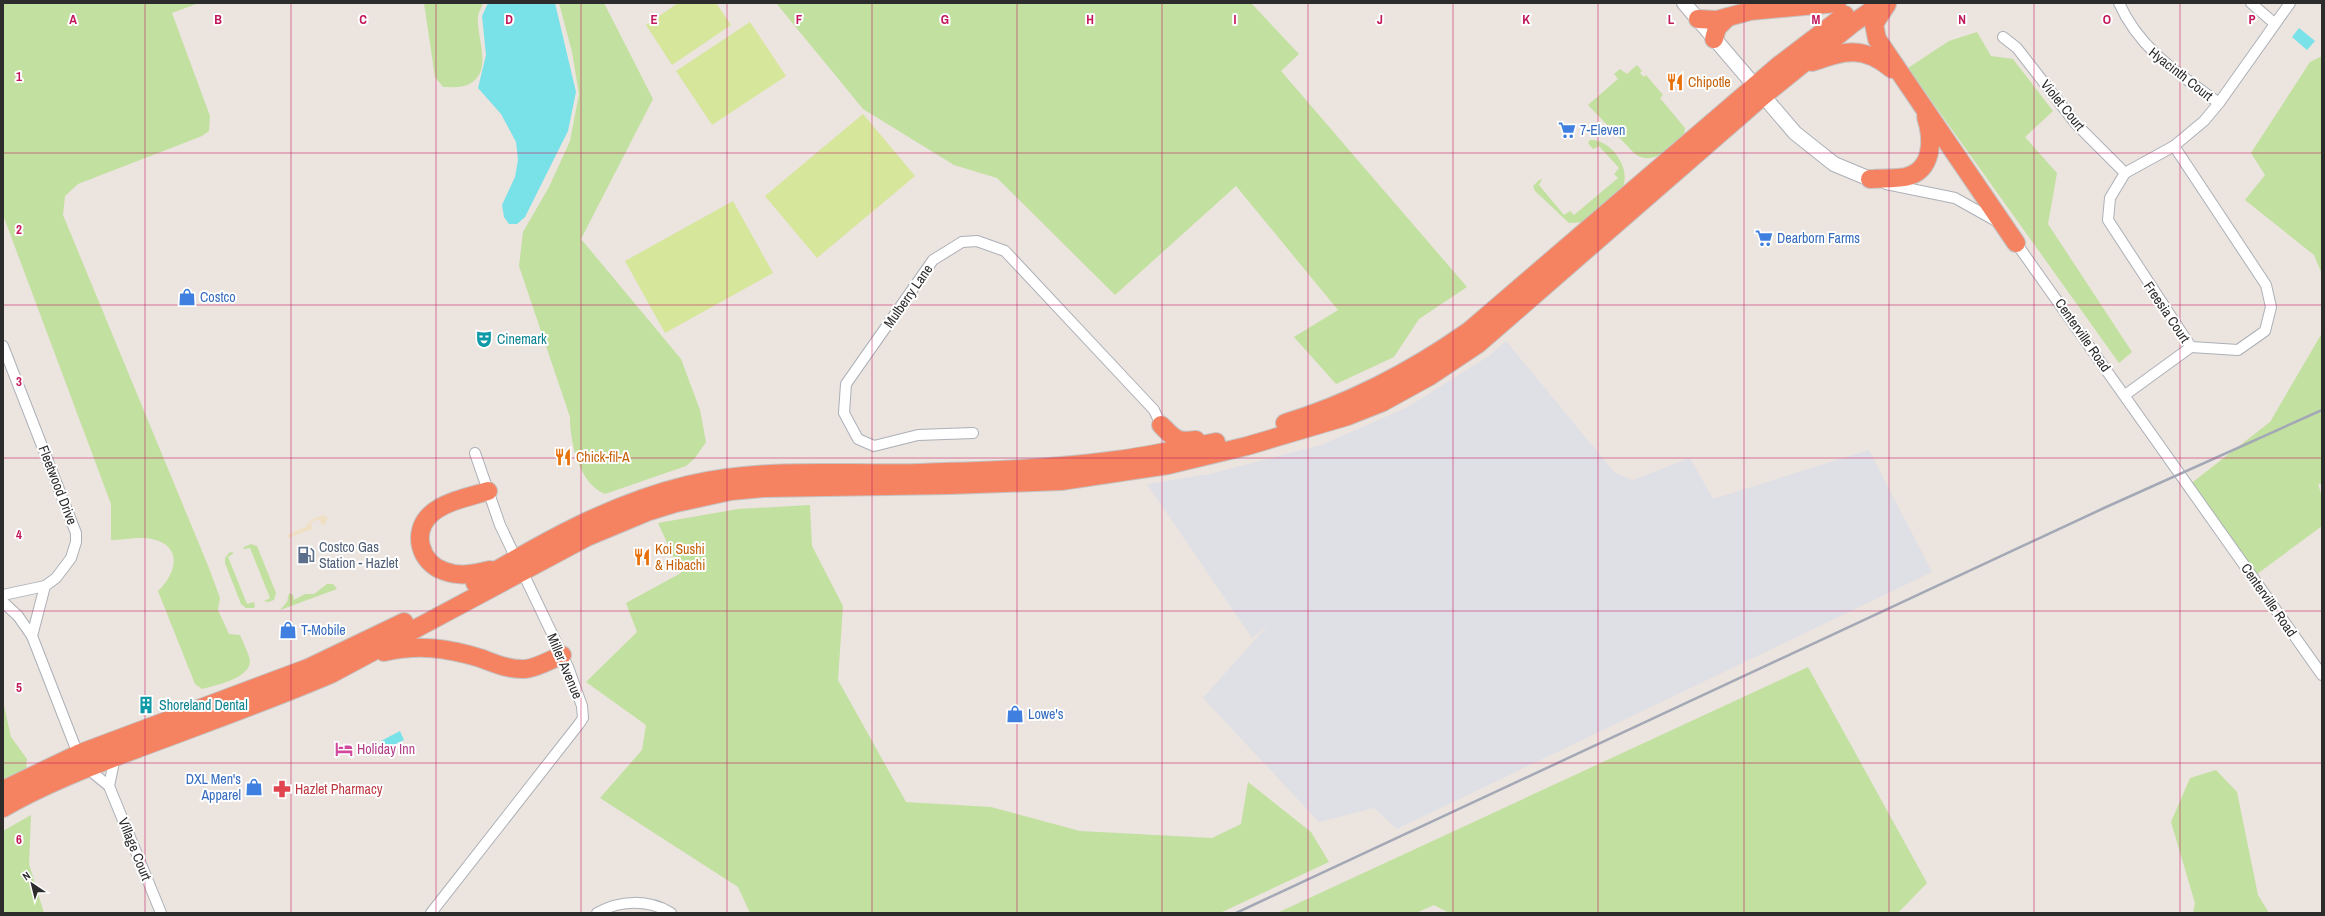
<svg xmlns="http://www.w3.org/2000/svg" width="2325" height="916" font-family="'Archivo Narrow',sans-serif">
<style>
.industrial{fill:#dfdfe6}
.green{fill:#c2e09f}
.sand{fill:#efe0c4}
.pitch{fill:#d6e69b}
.water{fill:#79e1e8}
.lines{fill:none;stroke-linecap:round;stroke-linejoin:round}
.street-casing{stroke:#acb0b7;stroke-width:12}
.secondary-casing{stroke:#acb0b7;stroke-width:16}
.highway-casing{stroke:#c4c4c4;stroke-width:20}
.street{stroke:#fff;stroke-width:10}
.secondary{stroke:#fff;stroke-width:14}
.highway{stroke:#f58362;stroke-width:18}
.rail{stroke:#a2a8b5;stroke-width:2.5}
.grid{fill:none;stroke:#c2185b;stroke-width:1;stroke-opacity:0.55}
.labels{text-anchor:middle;stroke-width:4;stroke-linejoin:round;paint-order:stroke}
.street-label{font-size:14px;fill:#2c2c2c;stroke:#fff}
.food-label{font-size:14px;fill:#c56008;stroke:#fff;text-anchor:start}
.shop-label{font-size:14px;fill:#366cbe;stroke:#fff;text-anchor:start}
.culture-label{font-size:14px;fill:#0d838f;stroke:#fff;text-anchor:start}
.service-label{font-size:14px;fill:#4e5e75;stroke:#fff;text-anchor:start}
.hotel-label{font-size:14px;fill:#b23c85;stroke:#fff;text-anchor:start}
.health-label{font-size:14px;fill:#be3a42;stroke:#fff;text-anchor:start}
.grid-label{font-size:13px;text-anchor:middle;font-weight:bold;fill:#c2185b;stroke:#fff;stroke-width:4;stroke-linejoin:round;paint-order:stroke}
</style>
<rect width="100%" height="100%" fill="#ece4df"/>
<!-- industrial -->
<polygon class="industrial" points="1506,341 1615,473 1633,480 1690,458 1713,499 1869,450 1932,572 1397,829 1374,808 1319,822 1203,698 1269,624 1252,638 1147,484 1210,474 1321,445 1406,408 1489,356"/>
<!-- green -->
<g class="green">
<path d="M3,3H199L172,13L210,116L209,131L202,136L78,184L65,196L63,215L209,568L220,598L218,610L229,634L240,635C243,643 250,655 250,662C248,679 216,685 202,689L195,684L158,591C176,574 184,546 152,539C140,536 123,540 111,540V504L3,215Z"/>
<path d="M424,3H483C482,7 478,13 478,17C476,37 495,74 467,85C460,88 450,87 443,87L435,77Z"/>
<path d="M559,3H604L653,99L581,239L681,359L700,410L706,442L695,458L686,466L605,494C579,484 570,442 570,417L519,266L523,232L549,187L570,141L579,94L572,52Z"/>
<polygon points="776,3 1251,3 1299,54 1281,71 1467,287 1419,319 1394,357 1336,384 1294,337 1338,310 1236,186 1115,295 997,178 954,165 863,109"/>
<polygon points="1977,32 1991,56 2013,59 2053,111 2025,137 2057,173 2048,224 2132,352 2119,363 1908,68 1949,41"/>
<polygon points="2322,56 2322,274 2314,255 2245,200 2265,175 2251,153 2310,62"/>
<path d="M1637,65L1642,71L1640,73L1644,77L1646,75L1663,95L1660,98L1685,128L1684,134C1670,147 1655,167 1635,154L1588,105L1618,79L1614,74L1620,69L1627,74Z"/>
<path d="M1590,140C1611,139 1631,168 1623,187L1584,222L1569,223L1535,191L1533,186L1539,180L1542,179L1539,185L1564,215L1570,211L1574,215L1618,178L1614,174L1619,168L1599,146L1593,149L1588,143Z"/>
<polygon points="2322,333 2322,484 2318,484 2322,497 2322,526 2253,577 2189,485 2270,422"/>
<polygon points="810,505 812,546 843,606 838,680 906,802 991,807 1080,831 1212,838 1241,824 1248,782 1311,832 1329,862 1220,913 750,913 738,887 600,798 642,750 646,725 586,682 637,632 626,603 681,573 658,523 738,509"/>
<polygon points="251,544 257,546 276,593 274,600 268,602 264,601 270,598 250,548 243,549 244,547"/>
<polygon points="230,552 234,553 228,557 247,604 254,602 255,607 253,608 246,608 241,604 225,563 225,558"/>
<polygon points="327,584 333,584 337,589 280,610 287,602 289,593 293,595 294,600 305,594 314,594"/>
<polygon points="1808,667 1927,883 1898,913 1449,913 1434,905 1416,913 1277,913"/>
<polygon points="3,701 11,737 27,759 26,773 3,780"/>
<polygon points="2216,770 2237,792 2258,895 2269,913 2193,913 2195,903 2171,822 2190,778"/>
<polygon points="31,815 29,864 44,913 3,913 3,831"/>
</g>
<!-- sand -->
<polygon class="sand" points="323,515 328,518 325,524 322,525 319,519 311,522 312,529 288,538 287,535 306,527 311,520"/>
<!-- pitch -->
<g class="pitch">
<polygon points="678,3 716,3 731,25 672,65 646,25"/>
<polygon points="750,22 786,76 712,125 676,71"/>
<polygon points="863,114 915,176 817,258 765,196"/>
<polygon points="733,201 773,273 665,333 625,261"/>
</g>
<!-- water -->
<g class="water">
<polygon points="488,3 555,3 576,92 568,131 525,217 517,224 509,224 504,217 502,205 515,177 518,160 516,142 501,114 478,88 486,55 482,16"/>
<polygon points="2299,28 2315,41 2307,50 2292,37"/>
<polygon points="400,731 404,740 385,749 381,741"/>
</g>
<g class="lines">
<!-- street casing -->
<g class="street-casing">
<g id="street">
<path d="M2119,3C2140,50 2179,74 2219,103"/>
<polyline points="2251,3 2274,23"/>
<polyline points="2003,37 2017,48 2076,124 2125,173"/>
<polygon points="2174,146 2266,285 2271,307 2265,331 2238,350 2191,347 2108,220 2110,198 2125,173"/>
<polyline points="2174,146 2204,121 2219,103 2290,3"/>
<polyline points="1886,184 1955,198 1996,221"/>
<polyline points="2014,240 2322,675"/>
<polyline points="3,346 76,533 76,542 71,558 56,578 45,586 32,636 78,754"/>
<polyline points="2125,395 2191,347"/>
<polyline points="973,433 918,435 874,446 858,439 844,413 846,384 933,260 962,242 977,241 1005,251 1154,410 1161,425"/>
<polyline points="3,595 45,586"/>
<polyline points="3,602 18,616 32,636"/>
<polyline points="87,768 109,786 161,913"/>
<polyline points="109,786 115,757"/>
<polyline points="431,913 579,724 583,718 582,706 568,667 500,525 475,453"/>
<path d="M597,913C620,900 648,899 671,913"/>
</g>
</g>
<!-- secondary casing -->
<g class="secondary-casing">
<polyline id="secondary" points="1684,3 1795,133 1834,164 1870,179"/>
</g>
<!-- highway casing -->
<g class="highway-casing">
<g id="highway">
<polyline points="1887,4 1874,24 1877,39 2016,243"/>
<polyline points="1698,19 1717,20 1750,11 1837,3"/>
<polyline points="1714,39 1717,28 1728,17"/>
<path d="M1812,62C1845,51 1863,45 1892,69"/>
<path d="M1870,179C1882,178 1894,179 1905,177C1934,171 1933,138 1926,117"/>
<path d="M1285,423C1351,403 1412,371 1469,331L1778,66L1845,15"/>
<path d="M1161,425C1174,438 1176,443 1196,440"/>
<path d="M488,491C470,497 445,501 431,514C411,532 420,563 444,571C459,577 474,574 490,570"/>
<path d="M475,583C543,542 610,504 688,485C763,467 841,475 918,473C984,471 1052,469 1117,460C1150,456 1183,448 1216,442"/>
<path d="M384,652C418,644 447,648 480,658C494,663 509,670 525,669C537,668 550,660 562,655"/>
<polyline points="3,790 78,754 308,668 404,622"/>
<path d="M3,808C46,783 92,766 139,748C203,724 268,701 331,674L587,537L647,512L676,503L731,491L763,488L950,485L1061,481L1168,465L1247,446L1348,416L1381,403L1430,376L1478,344L1763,96L1852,24L1882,3"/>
</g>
</g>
<!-- street -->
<use href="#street" class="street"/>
<!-- secondary -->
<use href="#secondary" class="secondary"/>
<!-- highway -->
<use href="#highway" class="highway"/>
<!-- rail -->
<polyline class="rail" points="1236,913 2104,508 2322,410"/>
</g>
<!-- grid -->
<path class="grid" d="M145,3V913M291,3V913M436,3V913M581,3V913M727,3V913M872,3V913M1017,3V913M1162,3V913M1308,3V913M1453,3V913M1598,3V913M1744,3V913M1889,3V913M2034,3V913M2180,3V913M3,153H2322M3,305H2322M3,458H2322M3,611H2322M3,763H2322"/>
<!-- icons -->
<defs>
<g id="restaurant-bare" transform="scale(1.38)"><path d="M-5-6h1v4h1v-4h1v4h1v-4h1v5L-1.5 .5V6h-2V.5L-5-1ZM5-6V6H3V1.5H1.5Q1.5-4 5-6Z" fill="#e8710a" stroke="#fff" stroke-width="2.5" paint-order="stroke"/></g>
<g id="supermarket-bare" transform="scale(1.38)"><path d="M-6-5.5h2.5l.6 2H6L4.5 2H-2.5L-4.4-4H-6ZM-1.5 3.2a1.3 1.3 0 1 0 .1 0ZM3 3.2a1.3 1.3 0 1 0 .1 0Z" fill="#3f7fe0" stroke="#fff" stroke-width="2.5" paint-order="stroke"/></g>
<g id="shop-bare" transform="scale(1.38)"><path d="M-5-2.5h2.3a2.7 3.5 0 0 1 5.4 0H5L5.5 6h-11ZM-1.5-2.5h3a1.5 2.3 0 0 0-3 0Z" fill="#3f7fe0" stroke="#fff" stroke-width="2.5" paint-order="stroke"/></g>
<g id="theatre-bare" transform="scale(1.38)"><path d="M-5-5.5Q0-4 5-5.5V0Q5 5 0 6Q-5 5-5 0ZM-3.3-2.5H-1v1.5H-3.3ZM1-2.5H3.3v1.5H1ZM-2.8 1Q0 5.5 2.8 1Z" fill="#0f9aa8" stroke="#fff" stroke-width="2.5" paint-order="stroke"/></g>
<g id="fuel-bare" transform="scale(1.38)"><path d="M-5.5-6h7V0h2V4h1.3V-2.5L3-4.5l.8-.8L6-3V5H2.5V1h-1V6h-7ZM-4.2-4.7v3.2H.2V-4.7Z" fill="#5c6f8a" stroke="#fff" stroke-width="2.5" paint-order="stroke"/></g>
<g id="building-bare" transform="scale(1.38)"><path d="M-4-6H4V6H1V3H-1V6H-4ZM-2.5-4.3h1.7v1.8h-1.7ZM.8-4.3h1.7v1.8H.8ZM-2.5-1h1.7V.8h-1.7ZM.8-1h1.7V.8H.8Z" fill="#0f9aa8" stroke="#fff" stroke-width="2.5" paint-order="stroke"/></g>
<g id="hotel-bare" transform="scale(1.38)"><path d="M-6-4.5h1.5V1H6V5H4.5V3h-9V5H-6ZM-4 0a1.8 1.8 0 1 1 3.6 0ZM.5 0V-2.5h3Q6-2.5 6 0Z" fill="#d1479c" stroke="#fff" stroke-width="2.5" paint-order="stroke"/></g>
<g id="pharmacy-bare" transform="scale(1.38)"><path d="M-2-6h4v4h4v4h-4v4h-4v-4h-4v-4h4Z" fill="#e0444e" stroke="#fff" stroke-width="2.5" paint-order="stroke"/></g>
</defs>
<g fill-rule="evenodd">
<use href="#restaurant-bare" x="1675" y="82"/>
<use href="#supermarket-bare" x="1567" y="130"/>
<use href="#supermarket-bare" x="1764" y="238"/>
<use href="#shop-bare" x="187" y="297"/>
<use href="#theatre-bare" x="484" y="339"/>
<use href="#restaurant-bare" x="563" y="457"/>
<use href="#fuel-bare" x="306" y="555"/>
<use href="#restaurant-bare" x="642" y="557"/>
<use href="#shop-bare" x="288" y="630"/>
<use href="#building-bare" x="146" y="705"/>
<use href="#shop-bare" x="1015" y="714"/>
<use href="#hotel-bare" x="344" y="749"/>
<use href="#shop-bare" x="254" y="787"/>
<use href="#pharmacy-bare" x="282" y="789"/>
</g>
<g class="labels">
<!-- street labels -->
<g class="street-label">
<text transform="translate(2181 74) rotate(38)" y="5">Hyacinth Court</text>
<text transform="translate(2063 105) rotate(51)" y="5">Violet Court</text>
<text transform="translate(908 296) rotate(-55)" y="5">Mulberry Lane</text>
<text transform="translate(2167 312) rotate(56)" y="5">Freesia Court</text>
<text transform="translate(2083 335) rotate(55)" y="5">Centerville Road</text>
<text transform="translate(58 485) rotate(69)" y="5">Fleetwood Drive</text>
<text transform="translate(2269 600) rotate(55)" y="5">Centerville Road</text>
<text transform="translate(565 666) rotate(67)" y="5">Miller Avenue</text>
<text transform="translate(135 849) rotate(68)" y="5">Village Court</text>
</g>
<!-- food labels -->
<g class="food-label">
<text x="1688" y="87">Chipotle</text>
<text x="576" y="462">Chick-fil-A</text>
<text x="655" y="554">Koi Sushi<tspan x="655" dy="16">&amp; Hibachi</tspan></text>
</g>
<!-- shop labels -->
<g class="shop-label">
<text x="1580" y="135">7-Eleven</text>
<text x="1777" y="243">Dearborn Farms</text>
<text x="200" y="302">Costco</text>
<text x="301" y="635">T-Mobile</text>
<text x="1028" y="719">Lowe's</text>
<text x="241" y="784" text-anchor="end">DXL Men's<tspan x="241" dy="16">Apparel</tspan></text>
</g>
<!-- culture labels -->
<g class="culture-label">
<text x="497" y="344">Cinemark</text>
<text x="159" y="710">Shoreland Dental</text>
</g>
<!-- service labels -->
<g class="service-label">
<text x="319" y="552">Costco Gas<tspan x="319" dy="16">Station - Hazlet</tspan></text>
</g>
<!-- hotel labels -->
<g class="hotel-label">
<text x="357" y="754">Holiday Inn</text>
</g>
<!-- health labels -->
<g class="health-label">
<text x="295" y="794">Hazlet Pharmacy</text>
</g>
</g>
<g class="grid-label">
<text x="73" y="24">A</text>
<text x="218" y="24">B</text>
<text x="363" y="24">C</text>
<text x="509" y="24">D</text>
<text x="654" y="24">E</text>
<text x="799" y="24">F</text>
<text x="945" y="24">G</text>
<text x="1090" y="24">H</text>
<text x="1235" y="24">I</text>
<text x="1380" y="24">J</text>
<text x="1526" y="24">K</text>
<text x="1671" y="24">L</text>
<text x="1816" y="24">M</text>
<text x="1962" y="24">N</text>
<text x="2107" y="24">O</text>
<text x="2252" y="24">P</text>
<text x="19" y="81">1</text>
<text x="19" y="234">2</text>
<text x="19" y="386">3</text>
<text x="19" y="539">4</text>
<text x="19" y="692">5</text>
<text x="19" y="844">6</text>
</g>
<!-- border -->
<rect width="2325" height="916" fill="none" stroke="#2c2c2c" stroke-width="8"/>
<!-- north arrow -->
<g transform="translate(32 884) rotate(325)" stroke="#ffffff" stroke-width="3" paint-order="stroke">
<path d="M0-3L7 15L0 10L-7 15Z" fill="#2c2c2c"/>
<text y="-6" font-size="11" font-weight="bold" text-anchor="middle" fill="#2c2c2c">N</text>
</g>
</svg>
